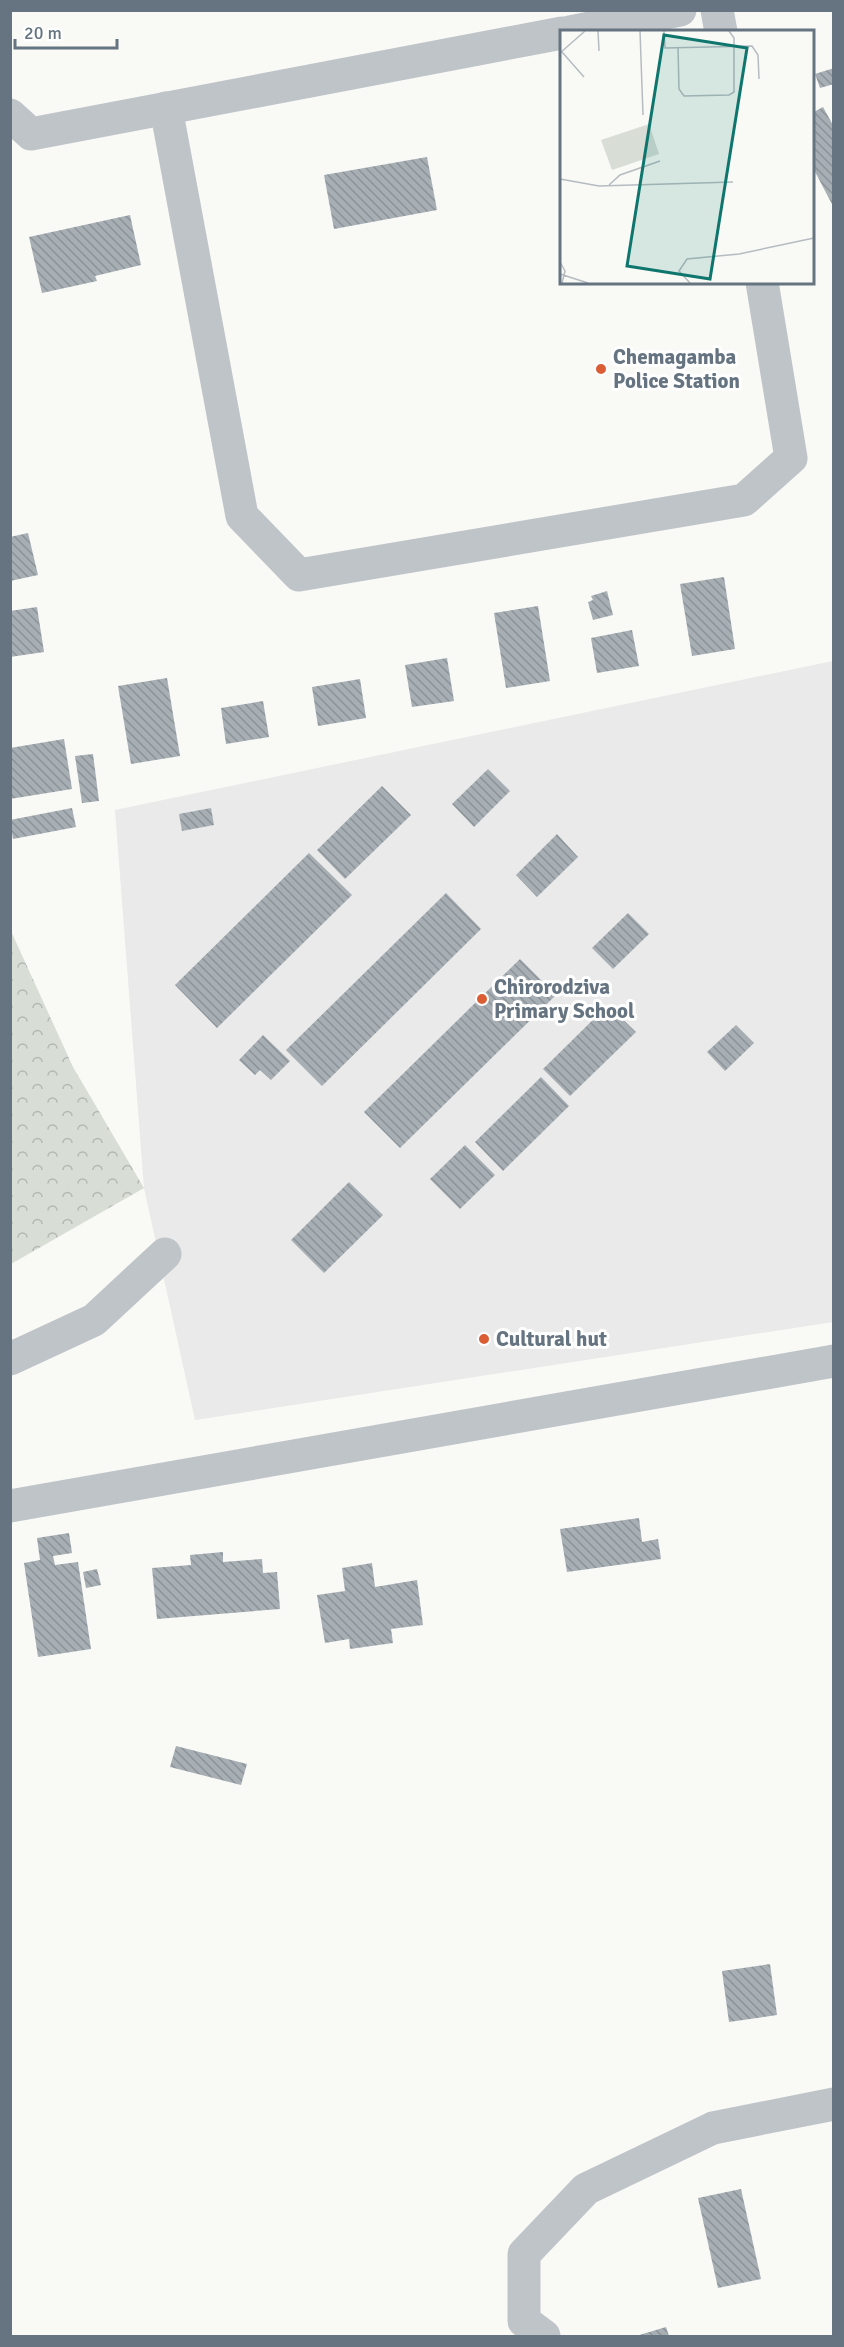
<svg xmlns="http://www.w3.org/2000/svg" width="844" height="2347" font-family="Signika,sans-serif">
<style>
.built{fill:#e9eae9}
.forest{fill:url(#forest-crowns)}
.building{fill:url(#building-back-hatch)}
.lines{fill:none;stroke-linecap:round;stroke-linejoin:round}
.minor{stroke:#bfc4c8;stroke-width:33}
.poi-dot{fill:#db5d34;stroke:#fff;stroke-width:2}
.labels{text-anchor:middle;stroke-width:6;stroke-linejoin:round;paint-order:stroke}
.poi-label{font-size:21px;font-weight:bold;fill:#657480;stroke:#fff;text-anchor:start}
.inset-road{fill:none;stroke:#b5bcc0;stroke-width:1.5}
.view{fill:#0f766e;fill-opacity:0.15;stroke:#0f766e;stroke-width:3}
.inset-edge{fill:none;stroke:#657480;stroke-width:3}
</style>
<defs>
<pattern id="forest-crowns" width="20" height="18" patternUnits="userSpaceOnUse" patternTransform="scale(1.5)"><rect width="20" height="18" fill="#d8ddd6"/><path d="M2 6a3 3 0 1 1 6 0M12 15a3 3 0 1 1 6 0" fill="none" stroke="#b3b8b3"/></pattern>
<pattern id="building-back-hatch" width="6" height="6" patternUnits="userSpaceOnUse" patternTransform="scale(1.5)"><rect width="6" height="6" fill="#a7afb5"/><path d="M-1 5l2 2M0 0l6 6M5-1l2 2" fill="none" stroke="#8c9398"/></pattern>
</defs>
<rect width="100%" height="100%" fill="#f9f9f6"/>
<!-- built -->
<polygon class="built" points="833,661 833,1322 195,1420 144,1188 115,810"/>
<!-- forest -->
<polygon class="forest" points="10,929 73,1067 144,1188 11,1264"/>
<!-- building -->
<g class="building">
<polygon points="834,68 834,84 820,88 815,74"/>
<polygon points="823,107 834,127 834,208 812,166 812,113"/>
<polygon points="427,157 437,210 334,229 324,175"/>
<polygon points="130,215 141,265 95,276 97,281 42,293 29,237"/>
<polygon points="28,533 38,575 10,581 10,537"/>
<polygon points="724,577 735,649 692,656 680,584"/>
<polygon points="607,591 613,615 593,620 588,602 593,600 591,596"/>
<polygon points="538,606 550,681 506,688 494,613"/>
<polygon points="37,607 44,652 10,657 10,611"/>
<polygon points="632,630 639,666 597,673 591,638"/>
<polygon points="447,658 454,701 412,707 405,665"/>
<polygon points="167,678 180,756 131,764 118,686"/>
<polygon points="360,679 366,718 318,726 312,687"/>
<polygon points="263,701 269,737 226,744 221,708"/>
<polygon points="64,739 72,789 10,799 10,748"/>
<polygon points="93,754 99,801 82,803 75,756"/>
<polygon points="488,769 510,791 474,827 452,804"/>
<polygon points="382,786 411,815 345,879 317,850"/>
<polygon points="72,808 76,827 13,839 10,820"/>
<polygon points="211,808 214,825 182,831 179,814"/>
<polygon points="557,834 578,857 537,897 516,875"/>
<polygon points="309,853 352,895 217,1028 175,985"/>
<polygon points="446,893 481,929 322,1086 286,1050"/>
<polygon points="628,913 649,934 613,969 592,948"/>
<polygon points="520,959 556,995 400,1148 364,1112"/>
<polygon points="608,1005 636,1032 570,1096 543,1069"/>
<polygon points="736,1025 754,1043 725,1071 707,1052"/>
<polygon points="263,1035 290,1061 271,1080 260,1070 255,1075 239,1060"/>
<polygon points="541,1077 569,1106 503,1171 475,1142"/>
<polygon points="465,1145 495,1175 460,1209 430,1179"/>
<polygon points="349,1182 383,1215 324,1273 291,1240"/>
<polygon points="639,1518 642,1542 658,1539 661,1559 567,1572 560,1529"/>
<polygon points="69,1533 72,1553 53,1556 55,1565 78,1562 91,1649 38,1657 24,1563 40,1560 37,1538"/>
<polygon points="223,1552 223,1562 262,1559 263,1573 277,1572 280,1609 157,1619 152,1568 191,1565 190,1555"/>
<polygon points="372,1563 375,1587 417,1580 423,1625 391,1629 393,1643 350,1649 349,1639 325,1643 317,1595 345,1591 342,1568"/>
<polygon points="97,1569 101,1585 86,1588 83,1572"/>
<polygon points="176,1746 247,1764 241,1785 170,1767"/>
<polygon points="770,1964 777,2015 729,2022 722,1971"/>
<polygon points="741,2189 761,2279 718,2288 698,2198"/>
<polygon points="666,2327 669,2336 636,2336"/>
</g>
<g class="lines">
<!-- minor -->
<g class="minor">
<polyline points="717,10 721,32"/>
<polyline points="570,32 680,10"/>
<polyline points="166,108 242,516 299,575 744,500 791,458 762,282"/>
<polyline points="10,115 31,134 562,33"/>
<polyline points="10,1359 94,1320 165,1254"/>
<polyline points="10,1506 834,1361"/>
<polyline points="544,2336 524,2321 524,2254 586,2189 713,2128 834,2104"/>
</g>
</g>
<!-- markers -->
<g class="poi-dot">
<circle cx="601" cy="369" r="6"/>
<circle cx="482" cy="999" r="6"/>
<circle cx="484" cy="1339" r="6"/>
</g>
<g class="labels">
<!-- poi labels -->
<g class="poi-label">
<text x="613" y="364">Chemagamba<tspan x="613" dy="24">Police Station</tspan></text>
<text x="494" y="994">Chirorodziva<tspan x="494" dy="24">Primary School</tspan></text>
<text x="496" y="1346">Cultural hut</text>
</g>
</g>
<!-- overview -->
<g transform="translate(560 30)">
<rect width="254" height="254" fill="#f9f9f6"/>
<path d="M89,94L99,124L52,140L41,110Z" fill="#d8ddd6"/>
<path class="inset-road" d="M38,1L39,21M80,1L83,85M104,1L105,18L192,16L198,25L199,49M118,18L119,59L124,66L169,65L174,62V8L169,1M2,22L24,47M0,23L25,1M0,149L39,156L173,152M49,155L60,145L100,131M0,232L5,241L2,253M0,244L28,253M130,253L119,241L127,229L179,224L254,208"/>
<path class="view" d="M104,5L187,18L150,249L67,236Z"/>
<rect width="254" height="254" class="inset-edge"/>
</g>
<!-- border -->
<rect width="844" height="2347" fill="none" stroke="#657480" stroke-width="24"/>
<!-- scale -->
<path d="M15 39v9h102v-9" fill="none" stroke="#657480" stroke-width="3"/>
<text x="24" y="39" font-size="18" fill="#657480" stroke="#ffffff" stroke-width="4.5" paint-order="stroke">20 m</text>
</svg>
